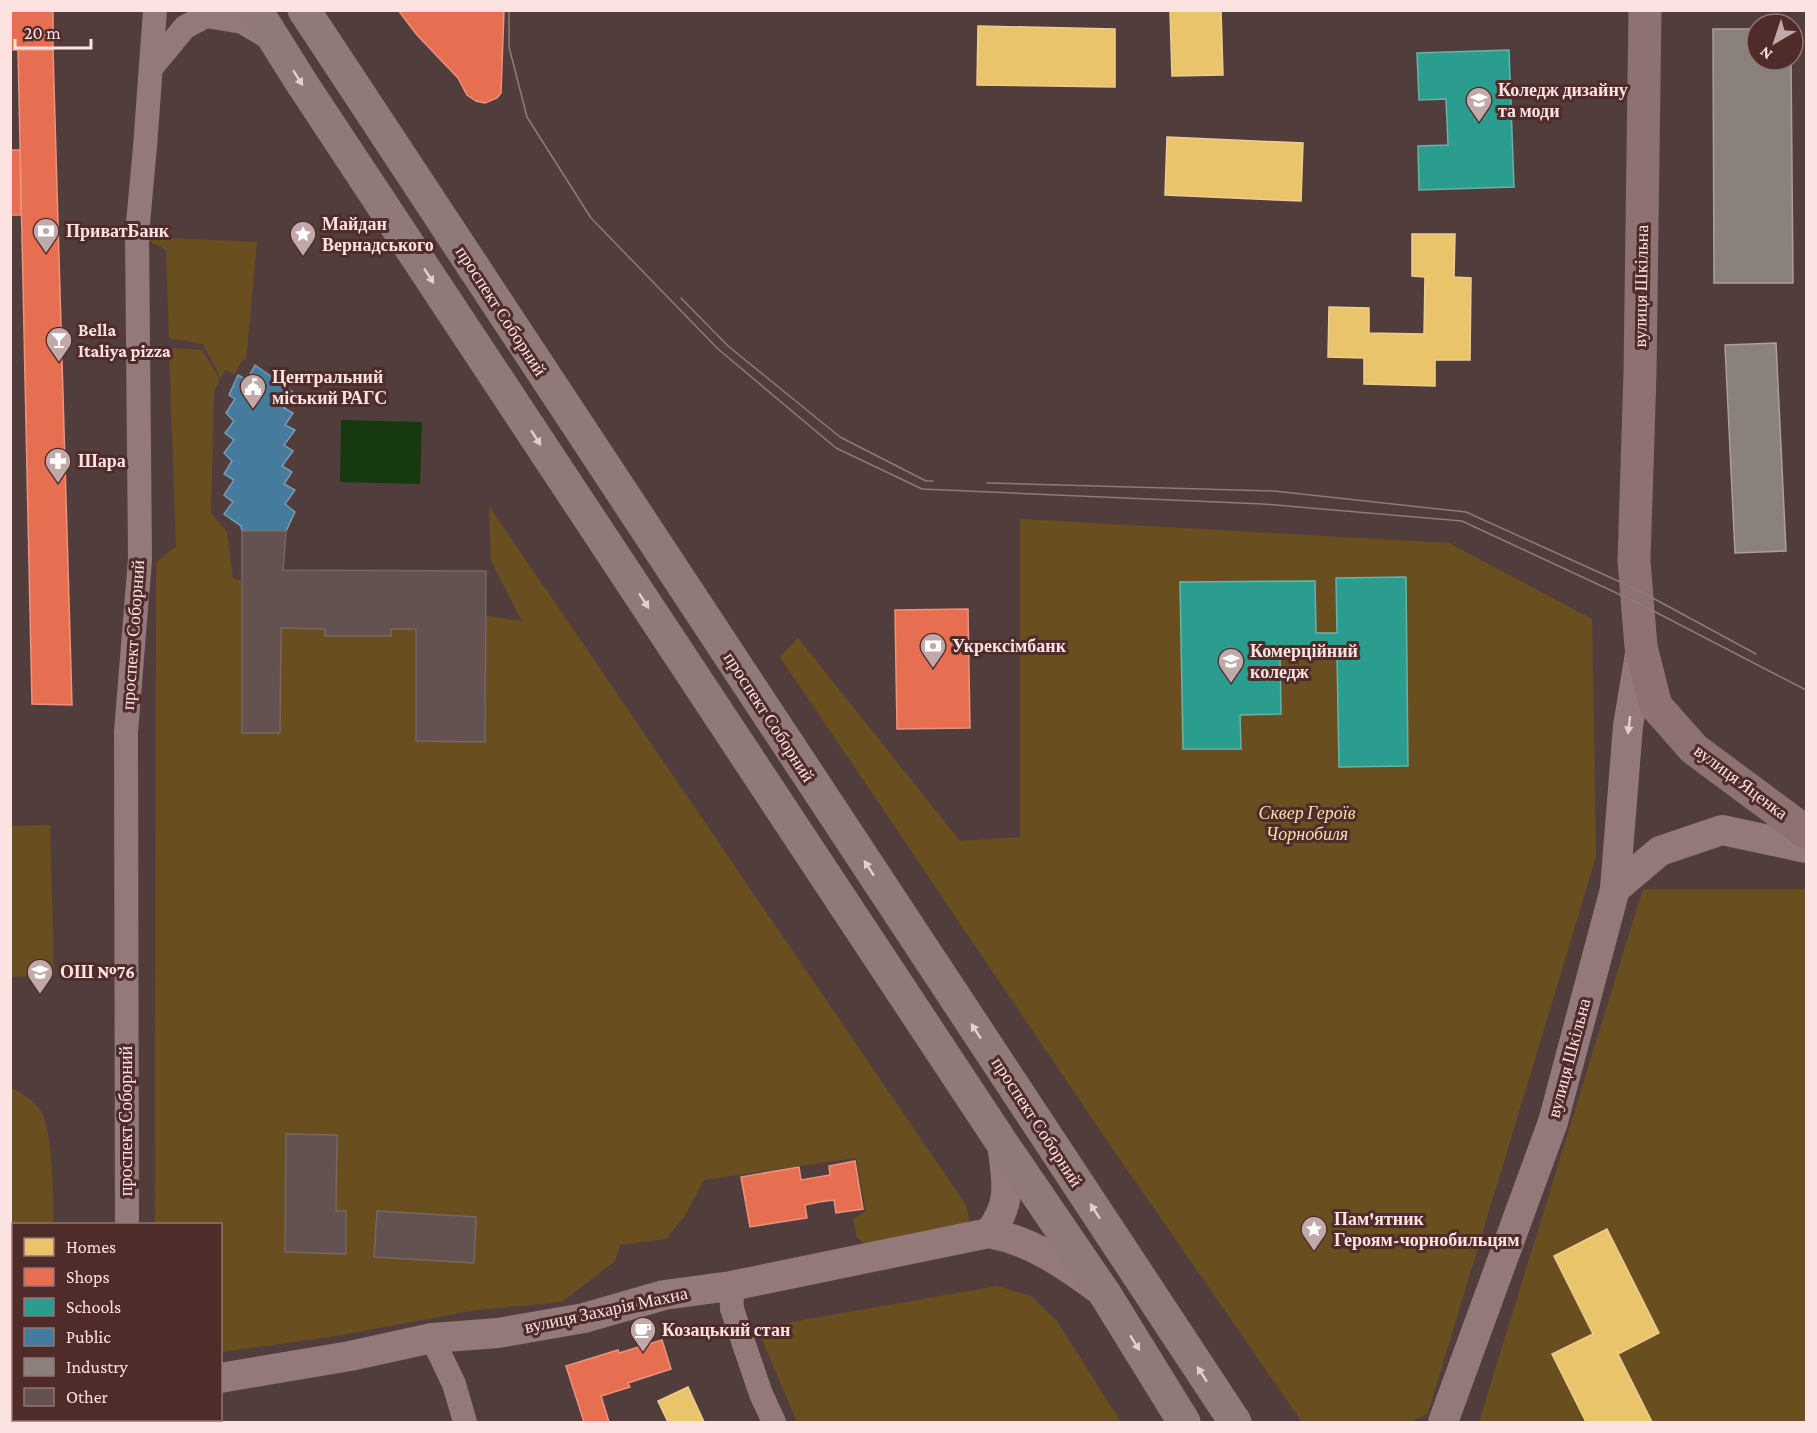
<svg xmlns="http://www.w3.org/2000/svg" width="1817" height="1433" font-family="'Crimson Pro',serif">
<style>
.green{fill:#694f20}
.water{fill:#16390f}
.homes{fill:#e9c46a;stroke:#efcd8e;stroke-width:1.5}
.shops{fill:#e76f51;stroke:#ed927c;stroke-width:1.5}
.schools{fill:#2a9d8f;stroke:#69b2a8;stroke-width:1.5}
.public{fill:#457b9d;stroke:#7c9ab2;stroke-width:1.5}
.industry{fill:#8a817c;stroke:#ac9e9b;stroke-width:1.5}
.building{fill:#63524f;stroke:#776663;stroke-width:1.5}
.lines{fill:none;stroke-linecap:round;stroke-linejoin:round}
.minor{stroke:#937979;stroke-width:24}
.tertiary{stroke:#937979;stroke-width:30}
.secondary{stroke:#8e7271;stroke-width:33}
.primary{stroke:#907979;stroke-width:33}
.tram{stroke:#8e7a7a;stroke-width:1.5}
.oneway{fill:#e6cecd}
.oneway2{fill:#e7cecd}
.labels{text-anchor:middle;stroke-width:6;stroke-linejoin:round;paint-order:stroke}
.poi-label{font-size:18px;font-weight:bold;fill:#fce3e2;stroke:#4f2b2a;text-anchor:start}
.street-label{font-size:18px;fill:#fce3e2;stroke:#4f2b2a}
.park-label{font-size:18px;font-style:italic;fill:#fbdfae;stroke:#4f2b2a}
</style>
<rect width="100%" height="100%" fill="#523d3d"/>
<!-- green -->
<g class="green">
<polygon points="142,237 257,242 246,361 243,359 235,374 225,370 221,378 203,344 169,338 166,250"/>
<polygon points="169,348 202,350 220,380 214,391 211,513 227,532 233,579 522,621 491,561 489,506 966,1205 970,1224 864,1244 857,1237 853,1219 866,1211 856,1158 704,1180 684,1217 666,1239 620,1245 615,1261 562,1302 477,1310 330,1337 221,1352 220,1224 155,1224 156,580 157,562 176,546"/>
<polygon points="1020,519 1449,543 1592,619 1596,857 1428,1413 1412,1422 1302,1422 1099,1129 780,657 798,638 960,841 1020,837"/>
<polygon points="50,825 54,976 11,977 11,826"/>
<polygon points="1643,889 1806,889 1806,1422 1479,1422"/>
<path d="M11,1088C23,1094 32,1099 40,1110C54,1130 52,1198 54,1224H14V1298H11Z"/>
<polygon points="997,1286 1031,1296 1057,1321 1121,1422 797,1422 757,1328"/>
</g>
<!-- water -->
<polygon class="water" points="341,420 422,422 420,484 340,482"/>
<!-- homes -->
<g class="homes">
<polygon points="1170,10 1221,10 1223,75 1172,76"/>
<polygon points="978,26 1115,29 1115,87 977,85"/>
<polygon points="1167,137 1303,143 1301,201 1165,195"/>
<polygon points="1412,234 1455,234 1454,277 1471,278 1470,360 1435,360 1435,386 1364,384 1364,358 1328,357 1329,307 1369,308 1369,333 1424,334 1425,277 1412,276"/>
<polygon points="1607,1229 1659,1333 1618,1354 1652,1422 1586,1422 1552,1354 1593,1334 1554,1256"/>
<polygon points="688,1387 704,1422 668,1422 658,1401"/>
</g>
<!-- shops -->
<g class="shops">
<rect x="10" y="10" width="43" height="40"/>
<polygon points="398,10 504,10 501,93 497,98 485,103 476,101 467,95 458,78 417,35"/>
<polygon points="18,50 53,50 72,705 32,704"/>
<polygon points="10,150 20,150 21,215 10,215"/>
<polygon points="968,609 970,728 897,729 895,610"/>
<polygon points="855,1161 863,1209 836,1213 834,1200 819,1202 805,1205 807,1218 750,1227 741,1177 799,1167 801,1180 830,1175 829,1166"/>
<polygon points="662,1340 671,1369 628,1383 630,1387 601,1396 609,1422 584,1422 566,1366 618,1350 619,1353"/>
</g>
<!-- schools -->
<g class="schools">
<polygon points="1509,50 1514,187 1419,190 1418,146 1448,145 1446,99 1419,100 1417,53"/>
<polygon points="1406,577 1408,766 1339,767 1337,654 1280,654 1281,714 1240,715 1241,749 1183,749 1180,582 1315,581 1316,633 1337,633 1336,578"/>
</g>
<!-- public -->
<polygon class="public" points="255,365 294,393 284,408 293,413 285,425 295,430 284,445 293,451 282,466 292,472 284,484 295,490 285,504 295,512 286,531 242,531 241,526 224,514 233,502 224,495 234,480 224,474 232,461 224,453 234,440 225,433 234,421 226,413 235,399 229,395 238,375 247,380"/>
<!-- industry -->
<g class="industry">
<polygon points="1713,29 1757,29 1757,60 1791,60 1793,283 1714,283"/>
<polygon points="1776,343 1786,551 1735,553 1725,345"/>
</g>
<!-- building -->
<g class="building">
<polygon points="242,531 286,531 283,570 486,571 485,742 416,741 416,629 391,629 391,636 325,636 325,629 281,628 280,733 242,733"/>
<polygon points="286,1134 337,1135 336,1211 346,1211 346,1254 285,1252"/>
<polygon points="377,1211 476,1217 474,1263 374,1257"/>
</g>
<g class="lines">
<!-- minor -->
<g class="minor">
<polyline points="151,68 185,27 206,16 242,22 271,39"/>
<polyline points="127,1224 126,732 140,559 137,234 145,147 155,10"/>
<polyline points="731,1286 732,1309 761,1394 774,1422"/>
<polyline points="432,1338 454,1384 465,1422"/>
</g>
<!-- tertiary -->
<g class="tertiary">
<polyline points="1615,889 1660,851 1722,830 1806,848"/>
<path d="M989,1233C1014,1201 1006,1180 1002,1143"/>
<path d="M220,1378L350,1356L432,1338L498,1333L584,1318L664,1295L731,1286L989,1233C1031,1241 1063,1263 1097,1288"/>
<polyline points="10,1420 14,1419"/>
<polyline points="1443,1422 1553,1122 1615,889 1628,726 1641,648"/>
</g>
<!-- secondary -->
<polyline class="secondary" points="1645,10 1640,373 1634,561 1641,647 1656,706 1694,749 1806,832"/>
<!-- primary -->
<g class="primary">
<polyline points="256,10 301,82 1002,1143 1105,1294 1184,1422"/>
<polyline points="304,10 1235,1422"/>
</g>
<!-- tram -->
<g class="tram">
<polyline points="509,10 509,47 527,117 591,218 718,349 836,448 922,489 1263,504 1462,521 1638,603 1806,690"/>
<polyline points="681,298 728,346 840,437 926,481 933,481"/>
<polyline points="987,483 1274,491 1466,512 1638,590 1756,654"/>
</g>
</g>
<!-- one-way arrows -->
<defs><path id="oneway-solid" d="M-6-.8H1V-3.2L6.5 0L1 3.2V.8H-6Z" transform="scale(1.5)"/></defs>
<g class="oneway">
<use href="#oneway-solid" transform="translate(298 78) rotate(58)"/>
<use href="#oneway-solid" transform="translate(429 276) rotate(57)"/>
<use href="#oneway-solid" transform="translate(536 438) rotate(57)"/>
<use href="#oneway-solid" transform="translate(644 601) rotate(57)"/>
<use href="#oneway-solid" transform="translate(869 868) rotate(-123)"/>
<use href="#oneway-solid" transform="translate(976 1031) rotate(-123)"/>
<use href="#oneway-solid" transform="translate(1095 1211) rotate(-123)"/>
<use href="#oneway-solid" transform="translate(1135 1343) rotate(58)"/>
<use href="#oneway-solid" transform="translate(1202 1374) rotate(-123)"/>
</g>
<use class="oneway2" href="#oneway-solid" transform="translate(1629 725) rotate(97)"/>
<!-- icons -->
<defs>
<g id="university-pin" transform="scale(1.35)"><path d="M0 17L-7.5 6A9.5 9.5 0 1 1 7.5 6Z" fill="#c0a9a8" stroke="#4f2b2a"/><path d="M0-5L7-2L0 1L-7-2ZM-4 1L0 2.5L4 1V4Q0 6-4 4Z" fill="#fff"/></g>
<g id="bank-pin" transform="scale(1.35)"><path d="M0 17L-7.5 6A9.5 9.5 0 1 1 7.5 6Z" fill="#c0a9a8" stroke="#4f2b2a"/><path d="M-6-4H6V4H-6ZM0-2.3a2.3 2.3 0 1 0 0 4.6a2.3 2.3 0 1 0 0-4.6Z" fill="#fff"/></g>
<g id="sight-pin" transform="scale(1.35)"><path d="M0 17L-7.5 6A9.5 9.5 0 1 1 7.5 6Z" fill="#c0a9a8" stroke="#4f2b2a"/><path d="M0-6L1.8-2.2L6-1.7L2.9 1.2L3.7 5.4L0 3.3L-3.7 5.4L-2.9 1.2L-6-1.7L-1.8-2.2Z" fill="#fff"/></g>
<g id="bar-pin" transform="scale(1.35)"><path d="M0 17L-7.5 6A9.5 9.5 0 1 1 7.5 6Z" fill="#c0a9a8" stroke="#4f2b2a"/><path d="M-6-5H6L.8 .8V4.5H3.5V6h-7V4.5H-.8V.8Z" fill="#fff"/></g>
<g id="civic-pin" transform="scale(1.35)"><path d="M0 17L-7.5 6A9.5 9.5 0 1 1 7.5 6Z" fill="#c0a9a8" stroke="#4f2b2a"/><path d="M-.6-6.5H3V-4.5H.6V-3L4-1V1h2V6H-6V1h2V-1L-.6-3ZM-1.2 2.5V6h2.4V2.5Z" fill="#fff"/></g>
<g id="pharmacy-pin" transform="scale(1.35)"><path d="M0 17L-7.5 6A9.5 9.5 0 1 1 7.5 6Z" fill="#c0a9a8" stroke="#4f2b2a"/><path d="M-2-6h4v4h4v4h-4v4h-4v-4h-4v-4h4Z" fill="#fff"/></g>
<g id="school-pin" transform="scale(1.35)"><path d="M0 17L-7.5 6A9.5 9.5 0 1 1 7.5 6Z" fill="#c0a9a8" stroke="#4f2b2a"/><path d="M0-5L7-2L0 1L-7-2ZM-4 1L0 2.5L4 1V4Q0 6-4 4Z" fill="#fff"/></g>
<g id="cafe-pin" transform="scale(1.35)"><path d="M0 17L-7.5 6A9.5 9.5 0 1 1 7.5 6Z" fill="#c0a9a8" stroke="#4f2b2a"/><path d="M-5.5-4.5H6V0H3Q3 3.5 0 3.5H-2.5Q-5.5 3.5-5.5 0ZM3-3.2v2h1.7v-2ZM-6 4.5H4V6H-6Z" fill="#fff"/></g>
</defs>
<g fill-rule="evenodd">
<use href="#university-pin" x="1479" y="100"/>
<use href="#bank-pin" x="46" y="231"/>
<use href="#sight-pin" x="303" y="234"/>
<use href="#bar-pin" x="59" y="340"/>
<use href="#civic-pin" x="253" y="387"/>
<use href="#pharmacy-pin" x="58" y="461"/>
<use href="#bank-pin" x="933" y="646"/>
<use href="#university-pin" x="1231" y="661"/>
<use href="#school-pin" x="40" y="972"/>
<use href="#sight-pin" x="1314" y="1229"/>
<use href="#cafe-pin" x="643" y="1330"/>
</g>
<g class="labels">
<!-- poi labels -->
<g class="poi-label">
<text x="1498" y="96">Коледж дизайну<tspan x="1498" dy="21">та моди</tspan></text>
<text x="322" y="230">Майдан<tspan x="322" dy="21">Вернадського</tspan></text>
<text x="66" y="237">ПриватБанк</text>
<text x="78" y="336">Bella<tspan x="78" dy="21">Italiya pizza</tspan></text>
<text x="272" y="383">Центральний<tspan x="272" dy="21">міський РАГС</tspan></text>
<text x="78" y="467">Шара</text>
<text x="952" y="652">Укрексімбанк</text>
<text x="1250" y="657">Комерційний<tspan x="1250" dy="21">коледж</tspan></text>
<text x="60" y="978">ОШ №76</text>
<text x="1334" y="1225">Пам'ятник<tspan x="1334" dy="21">Героям-чорнобильцям</tspan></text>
<text x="662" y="1336">Козацький стан</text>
</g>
<!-- street labels -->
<g class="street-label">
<text transform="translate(1641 286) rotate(-89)" y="6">вулиця Шкільна</text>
<text transform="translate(501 311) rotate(57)" y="6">проспект Соборний</text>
<text transform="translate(133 635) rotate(-86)" y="6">проспект Соборний</text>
<text transform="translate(769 717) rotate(57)" y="6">проспект Соборний</text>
<text transform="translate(1741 782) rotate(37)" y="6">вулиця Яценка</text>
<text transform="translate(1569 1058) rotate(-75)" y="6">вулиця Шкільна</text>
<text transform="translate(126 1121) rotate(-90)" y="6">проспект Соборний</text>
<text transform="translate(1037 1122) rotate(57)" y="6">проспект Соборний</text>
<text transform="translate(606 1310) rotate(-12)" y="6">вулиця Захарія Махна</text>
</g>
<!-- park labels -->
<g class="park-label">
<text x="1307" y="819">Сквер Героїв<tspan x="1307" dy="21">Чорнобиля</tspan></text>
</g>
</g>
<!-- border -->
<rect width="1817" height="1433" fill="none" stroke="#fce3e2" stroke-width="24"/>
<!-- legend -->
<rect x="12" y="1223" width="210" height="198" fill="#4f2b2a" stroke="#947574" stroke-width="1.5"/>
<rect x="24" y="1238" width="30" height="18" fill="#e9c46a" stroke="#947574" stroke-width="1.5"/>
<text x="66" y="1253" font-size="18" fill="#fce3e2">Homes</text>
<rect x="24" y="1268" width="30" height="18" fill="#e76f51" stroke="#947574" stroke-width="1.5"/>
<text x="66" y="1283" font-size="18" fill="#fce3e2">Shops</text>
<rect x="24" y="1298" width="30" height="18" fill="#2a9d8f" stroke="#947574" stroke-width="1.5"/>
<text x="66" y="1313" font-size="18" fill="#fce3e2">Schools</text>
<rect x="24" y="1328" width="30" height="18" fill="#457b9d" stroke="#947574" stroke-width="1.5"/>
<text x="66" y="1343" font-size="18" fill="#fce3e2">Public</text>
<rect x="24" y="1358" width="30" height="18" fill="#8a817c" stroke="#947574" stroke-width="1.5"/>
<text x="66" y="1373" font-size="18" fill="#fce3e2">Industry</text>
<rect x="24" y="1388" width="30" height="18" fill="#63524f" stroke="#947574" stroke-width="1.5"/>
<text x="66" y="1403" font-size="18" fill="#fce3e2">Other</text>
<!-- north arrow -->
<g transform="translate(1775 42) rotate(219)"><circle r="28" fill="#4f2b2a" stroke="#947574" stroke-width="1.5"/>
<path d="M0-4.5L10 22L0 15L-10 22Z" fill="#c0a9a8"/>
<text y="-9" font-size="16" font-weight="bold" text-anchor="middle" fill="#fce3e2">N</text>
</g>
<!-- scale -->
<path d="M15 39v9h76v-9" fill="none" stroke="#fce3e2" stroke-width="3"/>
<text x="24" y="39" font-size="18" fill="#fce3e2" stroke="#4f2b2a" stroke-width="4.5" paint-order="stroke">20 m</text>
</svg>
